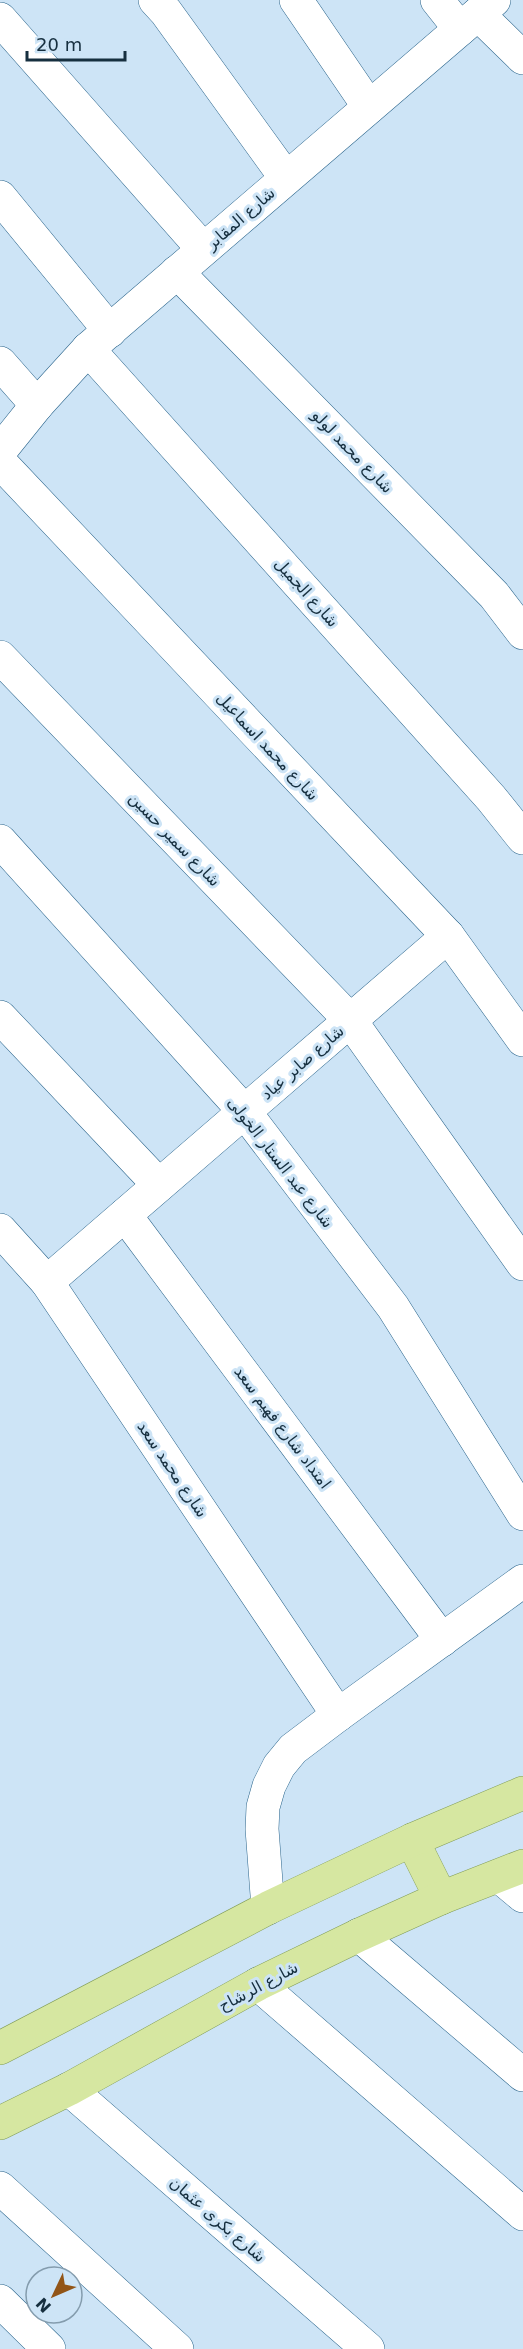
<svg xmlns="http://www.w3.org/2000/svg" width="523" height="2349" font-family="'DejaVu Sans',Cairo,sans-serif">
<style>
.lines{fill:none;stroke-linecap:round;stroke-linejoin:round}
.minor-casing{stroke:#2b658c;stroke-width:34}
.major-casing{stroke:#819c56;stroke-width:34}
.minor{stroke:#fff;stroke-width:33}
.major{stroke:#d6e7a1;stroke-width:33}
.labels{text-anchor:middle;stroke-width:6;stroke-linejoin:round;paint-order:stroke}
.street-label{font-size:16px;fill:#162f3f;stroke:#cde4f6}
</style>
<rect width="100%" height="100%" fill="#cde4f6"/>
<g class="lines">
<!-- minor casing -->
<g class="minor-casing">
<g id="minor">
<polyline points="155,0 166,12 286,178"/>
<polyline points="296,0 369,107"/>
<polyline points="437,0 460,29"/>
<polyline points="478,14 523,58"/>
<polyline points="0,19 203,249"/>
<polyline points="0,197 110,331"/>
<polyline points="177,272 494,595 523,633"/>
<polyline points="88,349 491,798 523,838"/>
<polyline points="0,363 37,405"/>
<polyline points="0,451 37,405 88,349 494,0"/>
<polyline points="0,462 448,936 523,1040"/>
<polyline points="0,657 350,1020 523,1264"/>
<polyline points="0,841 244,1111 393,1307 523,1514"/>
<polyline points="0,1017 159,1185"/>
<polyline points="125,1215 442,1640"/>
<polyline points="0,1230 47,1282 338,1715"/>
<polyline points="47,1282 448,936"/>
<polyline points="499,1876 523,1896"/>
<polyline points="268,1908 262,1829 263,1807 269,1786 279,1766 293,1749 338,1715 523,1581"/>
<polyline points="359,1935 523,2075"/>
<polyline points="258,1984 523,2214"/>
<polyline points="69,2089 368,2349"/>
<polyline points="0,2188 177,2349"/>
<polyline points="0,2301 49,2349"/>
</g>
</g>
<!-- major casing -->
<g class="major-casing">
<g id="major">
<polyline points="412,1840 441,1898"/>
<polyline points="0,2048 268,1908 412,1840 523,1793"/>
<polyline points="0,2123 69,2089 258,1984 359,1935 441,1898 523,1866"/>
</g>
</g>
<!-- minor -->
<use href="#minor" class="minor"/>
<!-- major -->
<use href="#major" class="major"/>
</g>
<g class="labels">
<!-- street labels -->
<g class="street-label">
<text transform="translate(240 218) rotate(-41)" y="6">شارع المقابر</text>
<text transform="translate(353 451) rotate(46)" y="6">شارع محمد لولو</text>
<text transform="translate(307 592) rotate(48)" y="6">شارع الجميل</text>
<text transform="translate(268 746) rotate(47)" y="6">شارع محمد اسماعيل</text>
<text transform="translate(175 839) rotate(46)" y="6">شارع سمير حسين</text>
<text transform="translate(302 1062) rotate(-41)" y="6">شارع صابر عياد</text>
<text transform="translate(281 1162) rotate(52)" y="6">شارع عبد الستار الخولى</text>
<text transform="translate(283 1427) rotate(53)" y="6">امتداد شارع فهيم سعد</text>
<text transform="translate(173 1469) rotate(56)" y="6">شارع محمد سعد</text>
<text transform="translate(258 1986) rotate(-28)" y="6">شارع الرشاح</text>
<text transform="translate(218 2219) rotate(41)" y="6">شارع بكرى عثمان</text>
</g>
</g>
<!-- north arrow -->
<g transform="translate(54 2295) rotate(226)"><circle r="28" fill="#cde4f6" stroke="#849cad" stroke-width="1.5"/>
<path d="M0-4.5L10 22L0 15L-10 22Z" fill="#925517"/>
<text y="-9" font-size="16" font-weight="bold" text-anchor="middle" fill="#162f3f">N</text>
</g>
<!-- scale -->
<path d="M27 51v9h98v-9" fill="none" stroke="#162f3f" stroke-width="3"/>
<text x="36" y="51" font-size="18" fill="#162f3f" stroke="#cde4f6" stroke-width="4.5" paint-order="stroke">20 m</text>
</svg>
